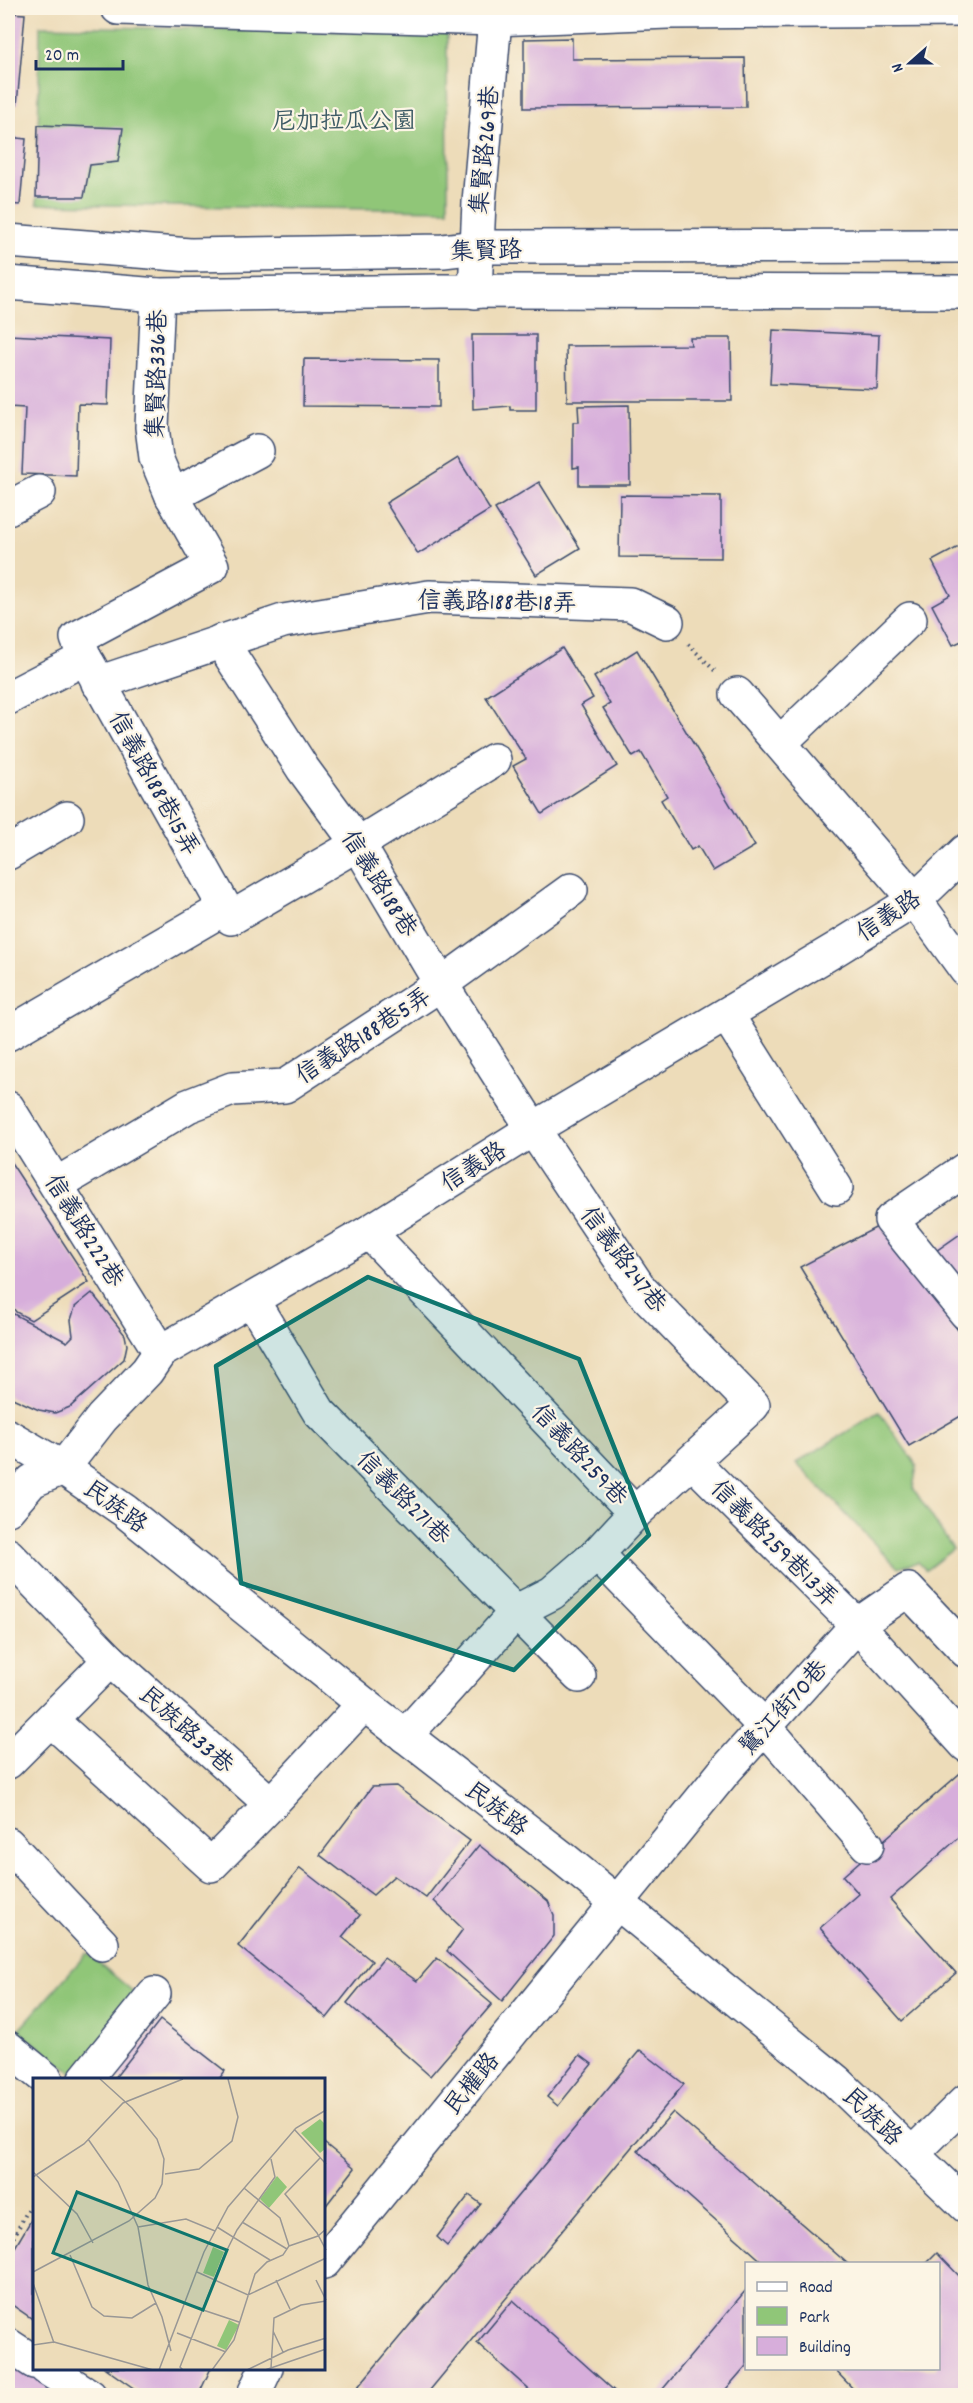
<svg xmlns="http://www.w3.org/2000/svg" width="973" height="2403" font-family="Dekko,'LXGW WenKai TC',sans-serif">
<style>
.green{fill:#90c678;stroke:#567a6b;stroke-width:1.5}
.building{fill:#d7aedb}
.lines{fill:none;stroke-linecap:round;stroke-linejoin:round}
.minor-casing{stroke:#3a496c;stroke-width:36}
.major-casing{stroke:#3a496c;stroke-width:36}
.path{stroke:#3a496c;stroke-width:4;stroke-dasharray:1.5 4.5;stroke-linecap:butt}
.minor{stroke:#fff;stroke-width:33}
.major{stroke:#fff;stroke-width:33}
.marked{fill:#0f766e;fill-opacity:0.2;stroke:#0f766e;stroke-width:4.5;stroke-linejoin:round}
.labels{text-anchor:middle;stroke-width:4.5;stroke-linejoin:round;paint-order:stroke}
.park-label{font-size:24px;fill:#3e5c66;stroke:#fcf5e5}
.street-label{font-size:24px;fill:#1b2f5e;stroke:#fcf5e5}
.inset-road{fill:none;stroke:#999795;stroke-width:1.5}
.view{fill:#0f766e;fill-opacity:0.15;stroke:#0f766e;stroke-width:3}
.inset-edge{fill:none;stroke:#1b2f5e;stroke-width:3}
</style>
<rect width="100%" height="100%" fill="#fcf5e5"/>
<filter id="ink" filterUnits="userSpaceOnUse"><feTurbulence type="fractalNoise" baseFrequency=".0167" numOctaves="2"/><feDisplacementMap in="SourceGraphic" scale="12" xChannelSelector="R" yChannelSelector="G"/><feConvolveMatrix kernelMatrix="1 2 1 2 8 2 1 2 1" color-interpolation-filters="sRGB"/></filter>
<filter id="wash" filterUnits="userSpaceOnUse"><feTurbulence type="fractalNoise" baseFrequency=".008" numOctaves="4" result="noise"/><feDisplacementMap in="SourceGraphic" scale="24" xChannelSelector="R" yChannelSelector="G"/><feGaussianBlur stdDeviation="1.35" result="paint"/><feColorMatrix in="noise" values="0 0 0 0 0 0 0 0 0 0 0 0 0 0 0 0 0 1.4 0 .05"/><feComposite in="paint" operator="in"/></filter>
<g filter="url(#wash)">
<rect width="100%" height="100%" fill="#eddcb9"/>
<!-- green -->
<g class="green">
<polygon points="40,26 447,33 448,210 37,204"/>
<polygon points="879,1412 917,1466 913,1488 953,1549 926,1570 918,1562 898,1568 796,1463"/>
<polygon points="87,1953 141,1998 73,2073 18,2031"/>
</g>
<g id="blocks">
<!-- building -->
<g class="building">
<polygon points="8,13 25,14 17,105 8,104"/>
<polygon points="572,38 572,59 745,58 746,107 524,108 524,39"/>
<polygon points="38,125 123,128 118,162 90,165 84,197 36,197"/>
<polygon points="8,137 26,139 20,205 8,204"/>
<polygon points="773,330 879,335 877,389 770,384"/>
<polygon points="8,335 110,340 108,405 78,404 76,476 22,474 25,408 8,407"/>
<polygon points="472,335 536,335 536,410 510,410 510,406 473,409"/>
<polygon points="690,338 731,338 732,401 567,401 566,346 691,345"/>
<polygon points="304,359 439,360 439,407 303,406"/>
<polygon points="629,405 630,485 579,485 579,467 573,468 573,422 579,422 578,406"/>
<polygon points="458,458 490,510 418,554 386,503"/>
<polygon points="539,482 580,548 536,575 495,509"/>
<polygon points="620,495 721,496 721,558 619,557"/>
<polygon points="966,543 966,639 953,645 932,605 950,595 932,561"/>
<polygon points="562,648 593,698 581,705 617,766 542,814 513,766 526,759 486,697"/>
<polygon points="637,650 755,846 713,871 698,846 691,850 661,800 667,796 641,752 633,757 603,708 610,704 594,677"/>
<polygon points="8,1158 89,1282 31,1320 16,1312 8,1301 8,1296 12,1292 8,1285"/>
<polygon points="881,1225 966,1341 966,1413 909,1446 800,1267"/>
<polygon points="966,1230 966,1292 936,1251"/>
<polygon points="92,1293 125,1335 127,1345 124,1359 70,1407 55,1413 39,1410 8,1396 8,1311 67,1342 73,1336 71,1320 75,1307"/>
<polygon points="966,1768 966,1831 890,1899 956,1973 902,2021 820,1928 859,1894 843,1876"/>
<polygon points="396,1786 470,1841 426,1898 394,1876 373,1895 320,1855 372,1787"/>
<polygon points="479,1845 548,1901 554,1915 554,1936 502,2001 447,1951 463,1929 434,1901"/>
<polygon points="300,1868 360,1915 342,1937 372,1961 327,2018 238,1946"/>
<polygon points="384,1958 417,1981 437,1958 492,2004 430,2076 347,2003"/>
<polygon points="160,2020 225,2071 219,2079 114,2079"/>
<polygon points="640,2050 684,2084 425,2396 365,2396 357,2388"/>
<polygon points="580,2055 592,2064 558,2106 547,2097"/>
<polygon points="673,2112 848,2264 765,2264 638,2151"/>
<polygon points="324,2143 355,2168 324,2208"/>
<polygon points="469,2195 481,2204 447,2246 437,2237"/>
<polygon points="34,2215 34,2320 8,2302 8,2259"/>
<polygon points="937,2253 966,2283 966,2396 860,2396 833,2368 938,2368 938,2264 926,2264"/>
<polygon points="746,2290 746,2366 720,2396 657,2396"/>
<polygon points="513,2300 620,2396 536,2396 477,2343"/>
<polygon points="8,2340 96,2396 8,2396"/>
<polygon points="105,2368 211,2368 198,2396 145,2396"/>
</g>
</g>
</g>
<g filter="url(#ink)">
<use href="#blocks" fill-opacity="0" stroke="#3a496c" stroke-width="1.5"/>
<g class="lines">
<!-- minor casing -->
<g class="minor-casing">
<g id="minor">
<polyline points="118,8 495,19 668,12 966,10"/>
<polyline points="475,292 479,202 496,8"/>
<polyline points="158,295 152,427 156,458 172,496 257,451"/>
<polyline points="8,508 39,492"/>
<polyline points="221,641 303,769 358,844 441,984 533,1129 641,1290 753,1405 635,1513"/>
<polyline points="88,663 225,908"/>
<polyline points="98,683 283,621 429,597 630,604 667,622"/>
<polyline points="737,694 915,900 966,970"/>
<polyline points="8,698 85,658 77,638 212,566 172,496"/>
<polyline points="781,742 910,619"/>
<polyline points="8,853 67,818"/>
<polyline points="727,1015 836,1188"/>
<polyline points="8,1034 225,908 231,918 358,844 494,760"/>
<polyline points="8,1108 160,1352"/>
<polyline points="966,1169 891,1220 966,1313"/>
<polyline points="57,1184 188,1106 232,1089 285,1086 441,984 571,890"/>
<polyline points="369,1232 635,1513 597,1554 766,1728 867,1845"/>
<polyline points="252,1300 319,1412 579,1676"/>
<polyline points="8,1436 63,1468 125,1511 364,1704 564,1859 836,2081 966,2206"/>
<polyline points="693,1462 857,1625 966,1745"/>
<polyline points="8,1509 32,1481 63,1468 102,1418 147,1371 160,1352 369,1232 533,1129 836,949 915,900 966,851"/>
<polyline points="8,1555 110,1660"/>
<polyline points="51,1720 211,1865 271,1804"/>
<polyline points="405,1736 517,1611 552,1593 597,1554"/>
<polyline points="8,1762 110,1660 271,1804 364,1704"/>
<polyline points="8,1844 102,1944"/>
<polyline points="8,2048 46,2079"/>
<polyline points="85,2079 154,1994"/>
<polyline points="912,2154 966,2101"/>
<polyline points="324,2262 723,1773 857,1625 908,1590 966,1651"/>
<polyline points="8,2345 34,2362"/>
<polyline points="46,2368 90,2396"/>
<polyline points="253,2396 266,2368"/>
</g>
</g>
<!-- major casing -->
<g class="major-casing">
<g id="major">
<polyline points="8,241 190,255 443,251 477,247 966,246"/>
<polyline points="8,283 158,295 442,291 966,292"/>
</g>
</g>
<!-- path -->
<g class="path">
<polyline points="688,644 717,673"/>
<polyline points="8,2248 34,2198"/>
</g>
<!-- minor -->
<use href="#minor" class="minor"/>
<!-- major -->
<use href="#major" class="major"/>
</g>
</g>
<!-- marked area -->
<path class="marked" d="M368,1277L579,1359L649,1535L514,1670L241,1583L216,1366Z"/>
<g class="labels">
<!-- park labels -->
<g class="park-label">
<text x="344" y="128">尼加拉瓜公園</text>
</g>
<!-- street labels -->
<g class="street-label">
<text transform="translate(484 150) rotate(-85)" y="8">集賢路269巷</text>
<text transform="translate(486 250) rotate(-2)" y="8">集賢路</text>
<text transform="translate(156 374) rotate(-89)" y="8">集賢路336巷</text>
<text transform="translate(497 601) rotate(1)" y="8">信義路188巷18弄</text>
<text transform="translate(155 783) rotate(61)" y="8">信義路188巷15弄</text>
<text transform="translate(380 883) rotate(58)" y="8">信義路188巷</text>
<text transform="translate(888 915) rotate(-34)" y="8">信義路</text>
<text transform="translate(363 1035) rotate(-33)" y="8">信義路188巷5弄</text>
<text transform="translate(473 1166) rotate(-32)" y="8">信義路</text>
<text transform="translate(85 1230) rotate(58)" y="8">信義路222巷</text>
<text transform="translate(624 1259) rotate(53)" y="8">信義路247巷</text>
<text transform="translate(580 1454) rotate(47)" y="8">信義路259巷</text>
<text transform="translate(404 1497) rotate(45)" y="8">信義路271巷</text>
<text transform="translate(116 1506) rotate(36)" y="8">民族路</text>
<text transform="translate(775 1543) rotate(45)" y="8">信義路259巷13弄</text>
<text transform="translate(783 1707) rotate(-48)" y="8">鷺江街70巷</text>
<text transform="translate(187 1729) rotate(42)" y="8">民族路33巷</text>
<text transform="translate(497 1808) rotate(38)" y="8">民族路</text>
<text transform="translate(471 2083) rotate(-51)" y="8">民權路</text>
<text transform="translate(873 2116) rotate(44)" y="8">民族路</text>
</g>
</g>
<!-- overview -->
<g transform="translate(33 2078)">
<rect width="292" height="292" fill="#eddcb9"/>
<path d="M287,41L292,46V71L287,75L268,55ZM244,98L254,109L236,130L227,121ZM180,169L191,174L181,199L170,195ZM196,242L206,247L193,272L184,268Z" fill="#90c678"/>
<path class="inset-road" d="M261,51L293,86M55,61L85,104L105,149L115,207L129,239L138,273M287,80L252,116L284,155L293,172M0,94L44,136L60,165M132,96L166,91L199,63L205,39L195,1M0,99L51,66L90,25L150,1M209,144L254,171M105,149L153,141L182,153M184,149L237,182M256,168L285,158L293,151M37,177L59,229L71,238L99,240L123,225M0,194L96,143L122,120L129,106L131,81L124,61L99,30L67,1M164,194L215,217L293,180M243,202L257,231M283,202L293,222M0,205L21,265M170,232L206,244M240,253L250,274M144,255L193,274M21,264L120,292M0,267L21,264M238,290L241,240L268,227L293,223M126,292L171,174L195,129L263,50L293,32M150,292L147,289L190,180L204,152L242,99L238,81M179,292L201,262L222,196L234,184L250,177L256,168L247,140L211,110M214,292L255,272L293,260M232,292L293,271"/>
<path class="view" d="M44,114L194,172L170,232L20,175Z"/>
<rect width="292" height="292" class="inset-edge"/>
</g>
<!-- margin -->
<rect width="973" height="2403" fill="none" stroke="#fcf5e5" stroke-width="30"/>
<!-- legend -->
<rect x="745" y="2262" width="195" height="108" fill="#fcf5e5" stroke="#a2a6af" stroke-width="1.5"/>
<rect x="757" y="2282" width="30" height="9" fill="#ffffff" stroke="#a2a6af" stroke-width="1.5"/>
<text x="799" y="2292" font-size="18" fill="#1b2f5e">Road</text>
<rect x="757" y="2307" width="30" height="18" fill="#90c678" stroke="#a2a6af" stroke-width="1.5"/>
<text x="799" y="2322" font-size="18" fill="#1b2f5e">Park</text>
<rect x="757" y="2337" width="30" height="18" fill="#d7aedb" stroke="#a2a6af" stroke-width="1.5"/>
<text x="799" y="2352" font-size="18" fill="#1b2f5e">Building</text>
<!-- north arrow -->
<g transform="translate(910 63) rotate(249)" stroke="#fcf5e5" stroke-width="4.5" paint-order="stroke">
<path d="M0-4.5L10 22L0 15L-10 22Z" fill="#1b2f5e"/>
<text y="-9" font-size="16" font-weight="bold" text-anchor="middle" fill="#1b2f5e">N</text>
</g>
<!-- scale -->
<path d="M36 60v9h87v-9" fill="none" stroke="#1b2f5e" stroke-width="3"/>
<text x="45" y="60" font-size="18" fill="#1b2f5e" stroke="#fcf5e5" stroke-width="4.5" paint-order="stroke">20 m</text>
</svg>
